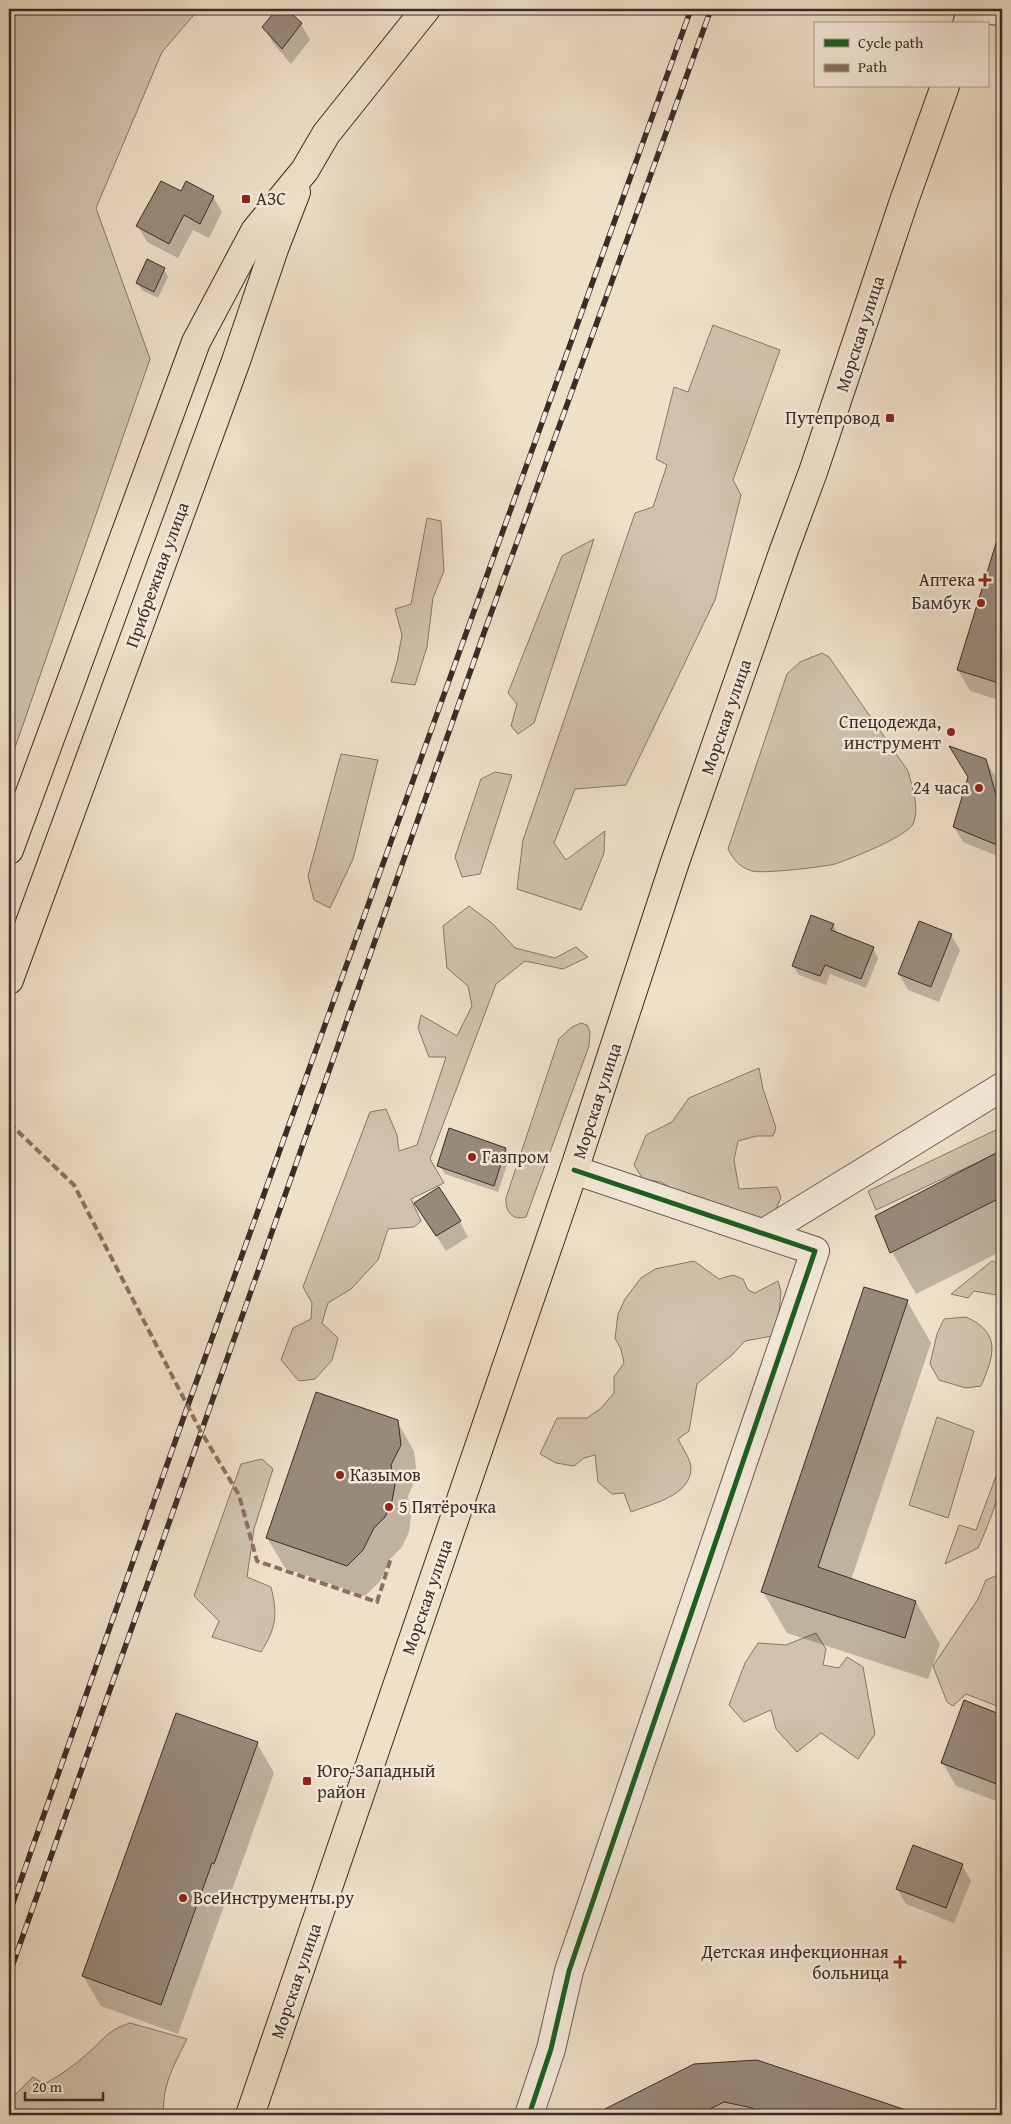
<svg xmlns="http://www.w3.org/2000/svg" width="1011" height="2124" font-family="'Gentium Book Plus',serif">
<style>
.green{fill:#d0c2ad;stroke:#84786a}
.shadow{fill:#0003}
.building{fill:#988a7b;stroke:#392d27}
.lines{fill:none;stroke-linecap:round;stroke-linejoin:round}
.minor-casing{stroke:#665a4f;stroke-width:30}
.major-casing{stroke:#392d27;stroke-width:30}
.minor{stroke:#f5ebdb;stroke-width:28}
.major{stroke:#efe0c8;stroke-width:28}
.rail-casing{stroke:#392d27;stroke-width:5.5}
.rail{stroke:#f5ebdb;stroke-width:4;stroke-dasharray:11;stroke-linecap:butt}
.quiet{stroke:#8d6e63;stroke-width:4;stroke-dasharray:8 4;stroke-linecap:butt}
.cycleway-casing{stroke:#f5ebdb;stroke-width:8}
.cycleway{stroke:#1b5e20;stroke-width:5}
.poi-dot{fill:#8f2418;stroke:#f5ebdb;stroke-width:2}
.labels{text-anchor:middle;stroke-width:5;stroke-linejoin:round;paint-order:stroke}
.poi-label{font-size:18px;fill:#392d27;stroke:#f5ebdb;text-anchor:start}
.street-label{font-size:18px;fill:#392d27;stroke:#f5ebdb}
</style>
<rect width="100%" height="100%" fill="#efe0c8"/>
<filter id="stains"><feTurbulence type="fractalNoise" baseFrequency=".004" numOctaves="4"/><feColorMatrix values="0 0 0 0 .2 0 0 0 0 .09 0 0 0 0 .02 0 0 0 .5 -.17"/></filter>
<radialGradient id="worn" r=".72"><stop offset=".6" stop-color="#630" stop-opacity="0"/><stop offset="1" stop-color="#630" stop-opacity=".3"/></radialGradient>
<!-- green -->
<g class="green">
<polygon points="9,9 199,9 162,52 96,208 150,359 9,765"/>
<polygon points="713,325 780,350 733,480 741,495 715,600 626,785 575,789 554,843 566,860 605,831 604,853 581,910 517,889 523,840 635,513 653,507 667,465 656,459 674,387 688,392"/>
<polygon points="427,518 441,521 444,571 433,598 427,647 415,685 391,682 397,662 402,635 395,609 411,604"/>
<polygon points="594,539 534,723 518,734 511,726 517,704 508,693 562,556"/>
<path d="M822,653L829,657L908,771C912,786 920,808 913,824C906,837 850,859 835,864C823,867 762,874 752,871C739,867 734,860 728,849L787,674L800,662Z"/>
<polygon points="341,754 378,760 353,859 330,908 314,900 308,876"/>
<polygon points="495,772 512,775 480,874 462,877 455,857 481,779"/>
<polygon points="469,906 493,924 515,948 555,958 576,947 588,957 563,969 525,961 496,984 430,1159 444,1183 411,1199 421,1221 414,1227 388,1229 378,1260 351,1289 328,1303 322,1323 338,1338 332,1360 315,1379 299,1381 281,1360 293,1328 311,1319 312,1303 303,1287 370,1112 386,1109 397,1135 399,1151 417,1145 446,1057 429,1057 418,1028 421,1015 457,1036 472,1006 468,986 447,968 443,926"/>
<path d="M581,1023L587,1025L590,1032L589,1046L526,1217C512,1221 505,1211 506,1198L559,1039L572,1027Z"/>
<polygon points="759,1068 763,1089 776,1128 773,1136 757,1136 738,1141 734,1160 739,1189 777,1187 781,1197 775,1212 765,1226 680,1193 661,1182 643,1179 634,1165 646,1135 672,1122 689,1098"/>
<polygon points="1002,1127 1002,1151 876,1210 868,1191"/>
<path d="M694,1261L719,1279L733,1275L743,1279L748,1290L755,1293L778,1281L781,1292L777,1335L745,1341L732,1355L697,1384L689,1431L678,1439C682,1447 691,1460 691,1468C691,1496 651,1504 631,1512L624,1493L612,1494L598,1482L595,1455L584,1458L574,1466L556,1463L540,1454L557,1418H587L600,1409L614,1393V1377L624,1363L621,1349L615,1338L618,1314L625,1299L641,1278L655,1269Z"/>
<polygon points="992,1261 1002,1264 1002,1296 974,1291 968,1298 951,1294"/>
<path d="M966,1317C1002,1333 994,1356 981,1386L966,1388L939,1380L930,1364L937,1334L944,1319Z"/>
<polygon points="937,1417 974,1431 948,1518 909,1505"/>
<path d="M262,1459L273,1469L254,1529L247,1577L271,1587C278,1615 276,1628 261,1652L212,1637L219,1621L194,1596L241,1464Z"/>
<path d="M1002,1460C1002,1492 991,1519 978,1548L945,1564L959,1525L976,1530Z"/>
<polygon points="1002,1573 1002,1708 966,1694 953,1706 947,1702 933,1666 978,1599 986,1580"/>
<polygon points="816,1633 826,1649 823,1665 839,1668 847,1657 863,1667 875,1734 858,1759 821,1733 797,1752 776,1729 771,1710 744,1722 729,1705 745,1663 758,1643 786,1645"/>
<path d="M130,2023L187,2039C175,2063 161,2087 164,2115H9L13,2097L33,2077L44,2084C61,2075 75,2065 89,2052C107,2037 106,2031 130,2023Z"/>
</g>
<!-- shadow -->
<g class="shadow">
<polygon points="278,9 284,9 301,24 310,40 291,64 273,43 264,27"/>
<polygon points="181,193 213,197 222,212 209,238 193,230 178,258 147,242 138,226"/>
<polygon points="164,269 168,277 158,298 142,290 137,283"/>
<polygon points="1002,527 1002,701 970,691 958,670"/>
<polygon points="985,760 995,776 1002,804 1002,858 963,842 954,827"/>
<polygon points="833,925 838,934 873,948 878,958 866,988 830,974 826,985 799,975 793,966"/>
<polygon points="951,935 960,950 939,1002 908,990 899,974"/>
<polygon points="506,1149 510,1156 498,1192 445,1174 440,1167"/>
<polygon points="1000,1152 1002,1152 1002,1251 916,1294 892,1252 877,1216"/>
<polygon points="425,1218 460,1222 468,1237 446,1251"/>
<polygon points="907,1301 931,1343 851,1580 916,1602 940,1644 928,1679 787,1633 763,1592"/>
<polygon points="397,1421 414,1451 417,1476 408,1496 411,1516 409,1532 402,1547 390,1559 380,1581 365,1596 285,1568 267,1538"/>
<polygon points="965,1702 1002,1716 1002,1803 956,1786 943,1763"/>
<polygon points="257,1743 274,1773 231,1893 229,1892 178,2034 101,2006 83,1976"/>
<polygon points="962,1865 971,1881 954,1923 906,1904 897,1889"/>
<polygon points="757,2062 917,2115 596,2115 694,2065"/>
</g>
<!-- building -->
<g class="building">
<polygon points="277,9 286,9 302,23 282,49 262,27"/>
<polygon points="161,181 181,191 186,181 214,196 200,224 184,215 169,244 136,226"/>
<polygon points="147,259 165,268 154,292 136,283"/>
<polygon points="997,540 1002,541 1002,684 957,670"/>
<polygon points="949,746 986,759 1002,817 1002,847 953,827 968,777"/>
<polygon points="811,915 834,924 831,930 874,947 861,979 825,965 820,976 792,966"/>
<polygon points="919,921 952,934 931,987 898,974"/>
<polygon points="449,1128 506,1148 494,1186 437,1166"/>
<polygon points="1002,1150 1002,1197 890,1253 875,1216"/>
<polygon points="439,1187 461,1221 436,1236 414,1203"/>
<polygon points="864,1287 908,1300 818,1567 916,1601 905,1638 761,1592"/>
<polygon points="316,1392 398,1420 401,1445 391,1465 395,1485 392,1501 385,1517 374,1528 363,1550 347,1566 266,1538"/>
<polygon points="964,1700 1002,1715 1002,1786 941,1763"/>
<polygon points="176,1713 258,1742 214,1864 212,1863 161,2005 82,1976"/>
<polygon points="913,1845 963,1864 946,1908 896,1889"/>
<polygon points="757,2060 909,2111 909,2115 772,2115 748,2107 724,2102 698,2115 593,2115 694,2064"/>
</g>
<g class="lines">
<!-- minor casing -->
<g class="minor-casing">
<g id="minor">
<polyline points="978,9 1002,11"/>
<polyline points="764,1233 1002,1087"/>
<polyline points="529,2115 551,2049 569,1971 815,1251 574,1170"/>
</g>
</g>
<!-- major casing -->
<g class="major-casing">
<g id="major">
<polyline points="967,24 972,9"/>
<polyline points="9,850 196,342 255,231 305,170 326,134 426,9"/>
<polyline points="9,980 236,361 274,249 296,192"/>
<polyline points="250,2115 574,1170 675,862 784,550 813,472 904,201 945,86"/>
</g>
</g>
<!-- minor -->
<use href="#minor" class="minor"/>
<!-- major -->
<use href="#major" class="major"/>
<!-- rail casing -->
<g class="rail-casing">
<g id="rail">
<polyline points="9,1914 188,1405 691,9"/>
<polyline points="9,1975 485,630 711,9"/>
</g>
</g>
<!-- rail -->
<use href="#rail" class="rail"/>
<!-- quiet -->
<polyline class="quiet" points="9,1123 74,1185 200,1430 239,1495 257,1561 377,1602 391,1558"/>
<!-- cycleway casing -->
<g class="cycleway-casing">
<polyline id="cycleway" points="529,2115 551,2049 569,1971 815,1251 574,1170"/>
</g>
<!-- cycleway -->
<use href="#cycleway" class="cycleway"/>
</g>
<!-- markers -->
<g class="poi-dot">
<rect x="241" y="194" width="10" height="10" rx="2.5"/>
<rect x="885" y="413" width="10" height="10" rx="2.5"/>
<path d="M982.5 572.5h5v5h5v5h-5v5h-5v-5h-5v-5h5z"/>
<circle cx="981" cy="603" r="5"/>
<circle cx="951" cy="732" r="5"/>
<circle cx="979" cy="788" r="5"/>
<circle cx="472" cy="1157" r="5"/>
<circle cx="340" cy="1475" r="5"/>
<circle cx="389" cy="1507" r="5"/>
<rect x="302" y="1776" width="10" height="10" rx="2.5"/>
<circle cx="183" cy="1898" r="5"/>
<path d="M897.5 1954.5h5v5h5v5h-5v5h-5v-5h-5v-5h5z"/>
</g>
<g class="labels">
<!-- poi labels -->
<g class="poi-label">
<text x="256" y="205">АЗС</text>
<text x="880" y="424" text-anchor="end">Путепровод</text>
<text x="975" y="586" text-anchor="end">Аптека</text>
<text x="971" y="609" text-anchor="end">Бамбук</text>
<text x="941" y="728" text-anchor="end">Спецодежда,<tspan x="941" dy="21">инструмент</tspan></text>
<text x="969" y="794" text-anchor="end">24 часа</text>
<text x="482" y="1163">Газпром</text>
<text x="350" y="1481">Казымов</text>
<text x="399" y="1513">5 Пятёрочка</text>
<text x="317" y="1777">Юго-Западный<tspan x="317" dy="21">район</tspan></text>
<text x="193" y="1904">ВсеИнструменты.ру</text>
<text x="889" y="1958" text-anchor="end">Детская инфекционная<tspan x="889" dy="21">больница</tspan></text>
</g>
<!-- street labels -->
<g class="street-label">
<text transform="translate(860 334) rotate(-72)" y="6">Морская улица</text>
<text transform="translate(157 575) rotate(-70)" y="6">Прибрежная улица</text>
<text transform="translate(726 717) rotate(-71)" y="6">Морская улица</text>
<text transform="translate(597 1101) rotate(-72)" y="6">Морская улица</text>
<text transform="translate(427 1597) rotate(-71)" y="6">Морская улица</text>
<text transform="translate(296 1981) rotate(-71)" y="6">Морская улица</text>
</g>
</g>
<!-- margin -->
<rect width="1011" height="2124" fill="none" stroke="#efe0c8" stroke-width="30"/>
<rect x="10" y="10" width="991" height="2104" fill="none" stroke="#392d27" stroke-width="2.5"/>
<rect x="15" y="15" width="981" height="2094" fill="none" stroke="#392d27"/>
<!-- legend -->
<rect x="814" y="22" width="175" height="65" fill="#f5ebdb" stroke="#aa9f93"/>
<rect x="824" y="39" width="25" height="8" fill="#1b5e20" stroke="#aa9f93"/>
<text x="858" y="48" font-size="15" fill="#392d27">Cycle path</text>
<rect x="824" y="64" width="25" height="8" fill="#8d6e63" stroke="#aa9f93"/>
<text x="858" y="72" font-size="15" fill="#392d27">Path</text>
<!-- scale -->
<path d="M25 2092v8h78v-8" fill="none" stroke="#392d27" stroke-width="2.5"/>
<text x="32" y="2092" font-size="15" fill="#392d27" stroke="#f5ebdb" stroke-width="4" paint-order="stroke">20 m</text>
<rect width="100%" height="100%" filter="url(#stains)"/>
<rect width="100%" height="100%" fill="url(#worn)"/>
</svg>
